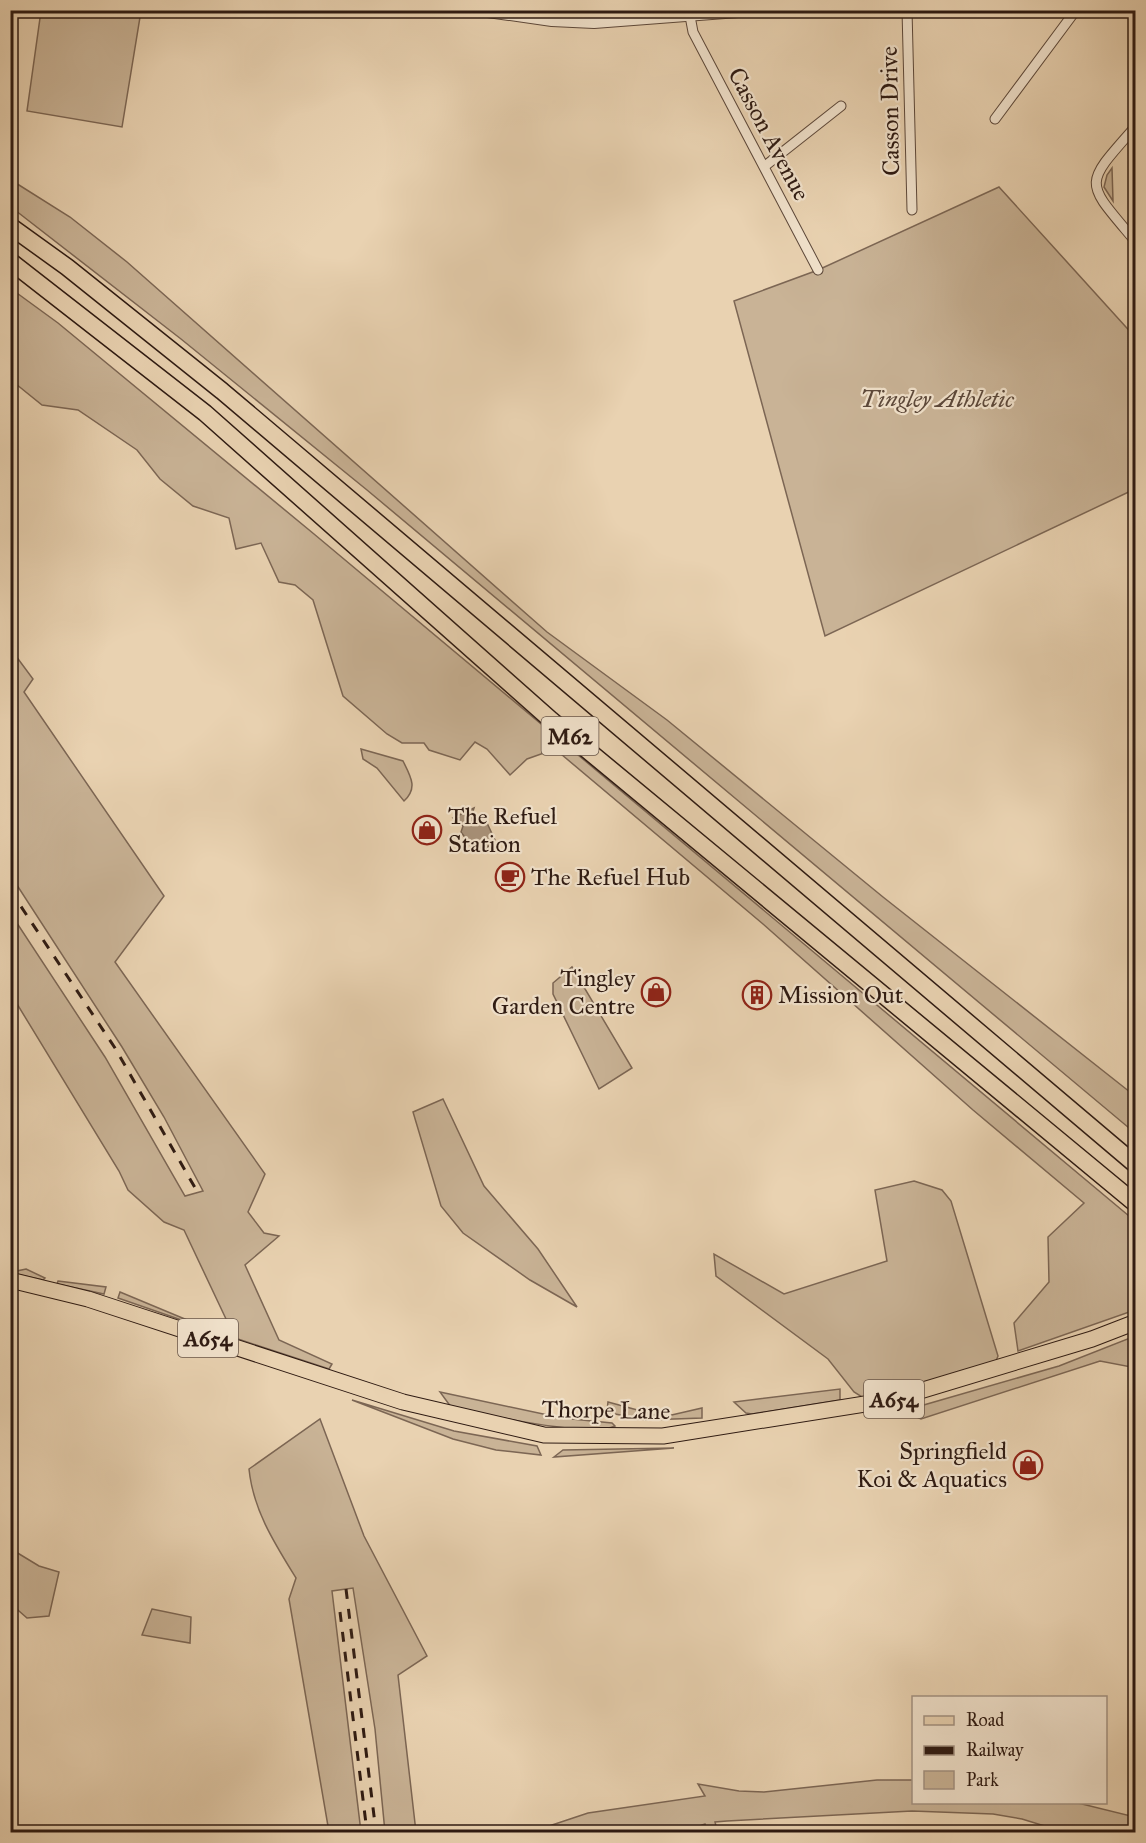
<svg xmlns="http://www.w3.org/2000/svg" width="1146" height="1843" font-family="'IM FELL Great Primer',serif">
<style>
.green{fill:#c9b396;stroke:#7c6654;stroke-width:1.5}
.water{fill:#a9937b;stroke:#786351;stroke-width:1.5}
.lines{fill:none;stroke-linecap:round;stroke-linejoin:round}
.minor-casing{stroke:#5d483a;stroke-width:11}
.tertiary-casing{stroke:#5d483a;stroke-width:14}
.primary-casing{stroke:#2e1a12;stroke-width:17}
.motorway-casing{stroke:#2e1a12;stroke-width:19}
.minor{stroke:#f1e2cc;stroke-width:9}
.tertiary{stroke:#f1e2cc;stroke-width:12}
.primary{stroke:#e9d2b1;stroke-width:15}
.motorway{stroke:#e9d2b1;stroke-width:16}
.rail{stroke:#2e1a12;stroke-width:3;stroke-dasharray:10 10;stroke-linecap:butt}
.labels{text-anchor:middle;stroke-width:4.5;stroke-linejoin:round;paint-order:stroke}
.shield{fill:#f1e2cc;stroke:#68564a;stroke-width:1.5}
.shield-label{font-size:22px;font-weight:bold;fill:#2e1a12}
.street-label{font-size:24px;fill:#2e1a12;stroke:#f1e2cc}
.park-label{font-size:24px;font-style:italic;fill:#5c483a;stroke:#f1e2cc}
.poi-label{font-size:24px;fill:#2e1a12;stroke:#f1e2cc;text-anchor:start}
</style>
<rect width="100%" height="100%" fill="#e9d2b1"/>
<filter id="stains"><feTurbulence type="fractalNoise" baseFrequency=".00333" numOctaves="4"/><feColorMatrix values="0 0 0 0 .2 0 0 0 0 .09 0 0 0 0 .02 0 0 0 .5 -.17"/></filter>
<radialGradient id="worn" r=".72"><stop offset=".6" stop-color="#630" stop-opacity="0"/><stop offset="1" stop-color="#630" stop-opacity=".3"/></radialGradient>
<!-- green -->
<g class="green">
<polygon points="41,11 141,11 122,127 27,111"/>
<polygon points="1112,168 1113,201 1104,187 1107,175"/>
<polygon points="11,180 70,217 127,262 547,632 667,720 883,897 1135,1096 1135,1133 367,490 181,339 11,207"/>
<polygon points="999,187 1135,337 1135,489 825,636 734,301 818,270"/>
<polygon points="10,288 58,323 314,534 1135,1221 1135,1310 1018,1351 1014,1323 1049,1282 1048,1237 1084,1203 973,1110 763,924 555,749 527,759 510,775 487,749 475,742 460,760 429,750 424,743 402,743 387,734 343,696 313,600 295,585 279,582 261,543 236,549 229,518 193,506 160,479 137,450 78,410 42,405 11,380"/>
<polygon points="10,648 33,679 24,692 164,896 115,962 265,1174 248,1212 264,1233 279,1236 245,1265 279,1340 332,1364 329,1369 235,1338 184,1230 164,1222 128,1190 119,1171 11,994 11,914 105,1057 185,1196 203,1191 164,1117 122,1047 11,876"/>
<path d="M361,749L403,761C411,777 418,788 404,801L377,768L363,759Z"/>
<polygon points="572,967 632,1068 599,1089 553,994 553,983"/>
<polygon points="443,1099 484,1186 538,1249 577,1307 530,1280 463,1233 441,1206 413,1112"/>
<polygon points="914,1181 942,1190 951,1201 998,1356 996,1361 907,1388 862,1397 854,1392 828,1359 716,1276 714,1254 784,1294 887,1261 875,1190"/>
<polygon points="26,1269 45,1278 43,1280 16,1274 17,1271"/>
<polygon points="58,1281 106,1287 104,1294 57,1284"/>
<polygon points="120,1292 216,1332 118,1298"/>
<polygon points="1135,1336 1135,1359 1131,1367 1100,1361 921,1419 903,1411 1059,1366"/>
<polygon points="840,1389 840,1400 752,1414 746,1413 734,1402"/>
<path d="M440,1392L562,1418L612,1423L615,1426C589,1438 482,1414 451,1407Z"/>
<polygon points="352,1400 454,1431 537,1446 541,1455 496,1450 453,1439"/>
<polygon points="608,1402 663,1417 702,1408 702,1418 646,1420 610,1413 607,1411"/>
<path d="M320,1419L364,1536L427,1656L398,1675L416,1832H385L375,1729L353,1588L332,1591L361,1832H329L289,1599L296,1578C275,1544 253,1510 249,1469Z"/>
<polygon points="674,1448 554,1457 563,1450"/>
<polygon points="11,1549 39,1566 59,1572 49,1616 27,1618 11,1604"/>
<polygon points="152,1609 191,1617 190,1643 142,1635"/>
<polygon points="877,1780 913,1780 914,1802 1078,1803 1135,1817 1135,1832 1064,1832 1022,1819 993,1814 912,1811 727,1821 715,1822 717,1830 708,1832 705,1824 683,1832 531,1832 588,1813 705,1796 698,1784 739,1791 764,1792"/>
</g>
<!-- water -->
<polygon class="water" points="474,808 472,814 487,823 495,840 483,852 471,846 461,832 463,826 453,818"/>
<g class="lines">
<!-- minor casing -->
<g class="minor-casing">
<g id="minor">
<polyline points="907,10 912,210"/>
<polyline points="690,16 693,32 818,270"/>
<polyline points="995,119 1076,10"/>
<path d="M1136,126C1082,187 1084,180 1136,242"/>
<polyline points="765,166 841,106"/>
</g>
</g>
<!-- tertiary casing -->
<g class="tertiary-casing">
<polyline id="tertiary" points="481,10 552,20 594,22 751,10"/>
</g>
<!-- primary casing -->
<g class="primary-casing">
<polyline id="primary" points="10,1280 88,1299 403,1402 544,1435 663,1436 890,1400 1092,1339 1136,1322"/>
</g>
<!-- motorway casing -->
<g class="motorway-casing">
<g id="motorway">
<polyline points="10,226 67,267 222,391 1136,1165"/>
<polyline points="10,261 205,413 551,720 1136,1204"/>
</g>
</g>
<!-- minor -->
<use href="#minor" class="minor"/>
<!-- tertiary -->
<use href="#tertiary" class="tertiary"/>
<!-- primary -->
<use href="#primary" class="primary"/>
<!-- motorway -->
<use href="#motorway" class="motorway"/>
<!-- rail -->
<g class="rail">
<polyline points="10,890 115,1048 198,1193"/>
<polyline points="346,1589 376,1832"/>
<polyline points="340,1612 367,1832"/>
</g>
</g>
<!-- icons -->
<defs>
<g id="shop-ring" transform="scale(1.5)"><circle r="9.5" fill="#f1e2cc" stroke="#8f2418" stroke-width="1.5"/><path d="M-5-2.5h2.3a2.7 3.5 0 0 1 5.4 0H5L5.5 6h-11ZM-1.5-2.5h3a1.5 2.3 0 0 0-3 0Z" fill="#8f2418"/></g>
<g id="cafe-ring" transform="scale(1.5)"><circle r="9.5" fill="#f1e2cc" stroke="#8f2418" stroke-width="1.5"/><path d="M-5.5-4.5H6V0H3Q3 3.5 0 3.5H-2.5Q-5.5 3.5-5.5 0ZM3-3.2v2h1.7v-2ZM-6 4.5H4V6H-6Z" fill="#8f2418"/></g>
<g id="building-ring" transform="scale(1.5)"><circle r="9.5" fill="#f1e2cc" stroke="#8f2418" stroke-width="1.5"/><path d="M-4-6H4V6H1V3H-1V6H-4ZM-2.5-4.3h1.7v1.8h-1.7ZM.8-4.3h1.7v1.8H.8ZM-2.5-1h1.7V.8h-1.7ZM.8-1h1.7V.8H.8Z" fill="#8f2418"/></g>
</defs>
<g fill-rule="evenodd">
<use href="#shop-ring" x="427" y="830"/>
<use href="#cafe-ring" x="510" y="877"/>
<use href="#shop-ring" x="656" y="992"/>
<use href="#building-ring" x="757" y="995"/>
<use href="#shop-ring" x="1028" y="1465"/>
</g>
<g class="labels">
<!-- shield labels -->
<g class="shield">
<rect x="541.5" y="717" width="57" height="38" rx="4.5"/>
<rect x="178" y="1319" width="60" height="38" rx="4.5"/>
<rect x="864" y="1380" width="60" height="38" rx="4.5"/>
</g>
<g class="shield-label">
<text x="570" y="744">M62</text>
<text x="208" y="1346">A654</text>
<text x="894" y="1407">A654</text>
</g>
<!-- street labels -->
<g class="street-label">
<text transform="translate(890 111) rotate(-91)" y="8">Casson Drive</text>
<text transform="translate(769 134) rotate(62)" y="8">Casson Avenue</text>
<text transform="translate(606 1410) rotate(1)" y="8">Thorpe Lane</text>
</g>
<!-- park labels -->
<g class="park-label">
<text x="937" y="407">Tingley Athletic</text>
</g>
<!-- poi labels -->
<g class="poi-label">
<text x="448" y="824">The Refuel<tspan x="448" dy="28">Station</tspan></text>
<text x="531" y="885">The Refuel Hub</text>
<text x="635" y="986" text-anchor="end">Tingley<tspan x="635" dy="28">Garden Centre</tspan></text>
<text x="778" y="1003">Mission Out</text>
<text x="1007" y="1459" text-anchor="end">Springfield<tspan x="1007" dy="28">Koi &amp; Aquatics</tspan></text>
</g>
</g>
<!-- margin -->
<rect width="1146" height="1843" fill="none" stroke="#e9d2b1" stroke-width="36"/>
<rect x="12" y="12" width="1122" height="1819" fill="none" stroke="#2e1a12" stroke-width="3"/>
<rect x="18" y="18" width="1110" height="1807" fill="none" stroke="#2e1a12" stroke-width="1.5"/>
<!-- legend -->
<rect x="912" y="1696" width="195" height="108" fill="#f1e2cc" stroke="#a39282" stroke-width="1.5"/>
<rect x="924" y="1716" width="30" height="9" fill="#e9d2b1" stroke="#a39282" stroke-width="1.5"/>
<text x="966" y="1726" font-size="18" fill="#2e1a12">Road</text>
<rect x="924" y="1746" width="30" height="9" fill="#2e1a12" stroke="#a39282" stroke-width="1.5"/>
<text x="966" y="1756" font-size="18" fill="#2e1a12">Railway</text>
<rect x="924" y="1771" width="30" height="18" fill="#c9b396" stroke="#a39282" stroke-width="1.5"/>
<text x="966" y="1786" font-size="18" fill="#2e1a12">Park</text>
<rect width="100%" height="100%" filter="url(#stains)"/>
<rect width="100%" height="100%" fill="url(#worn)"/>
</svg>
